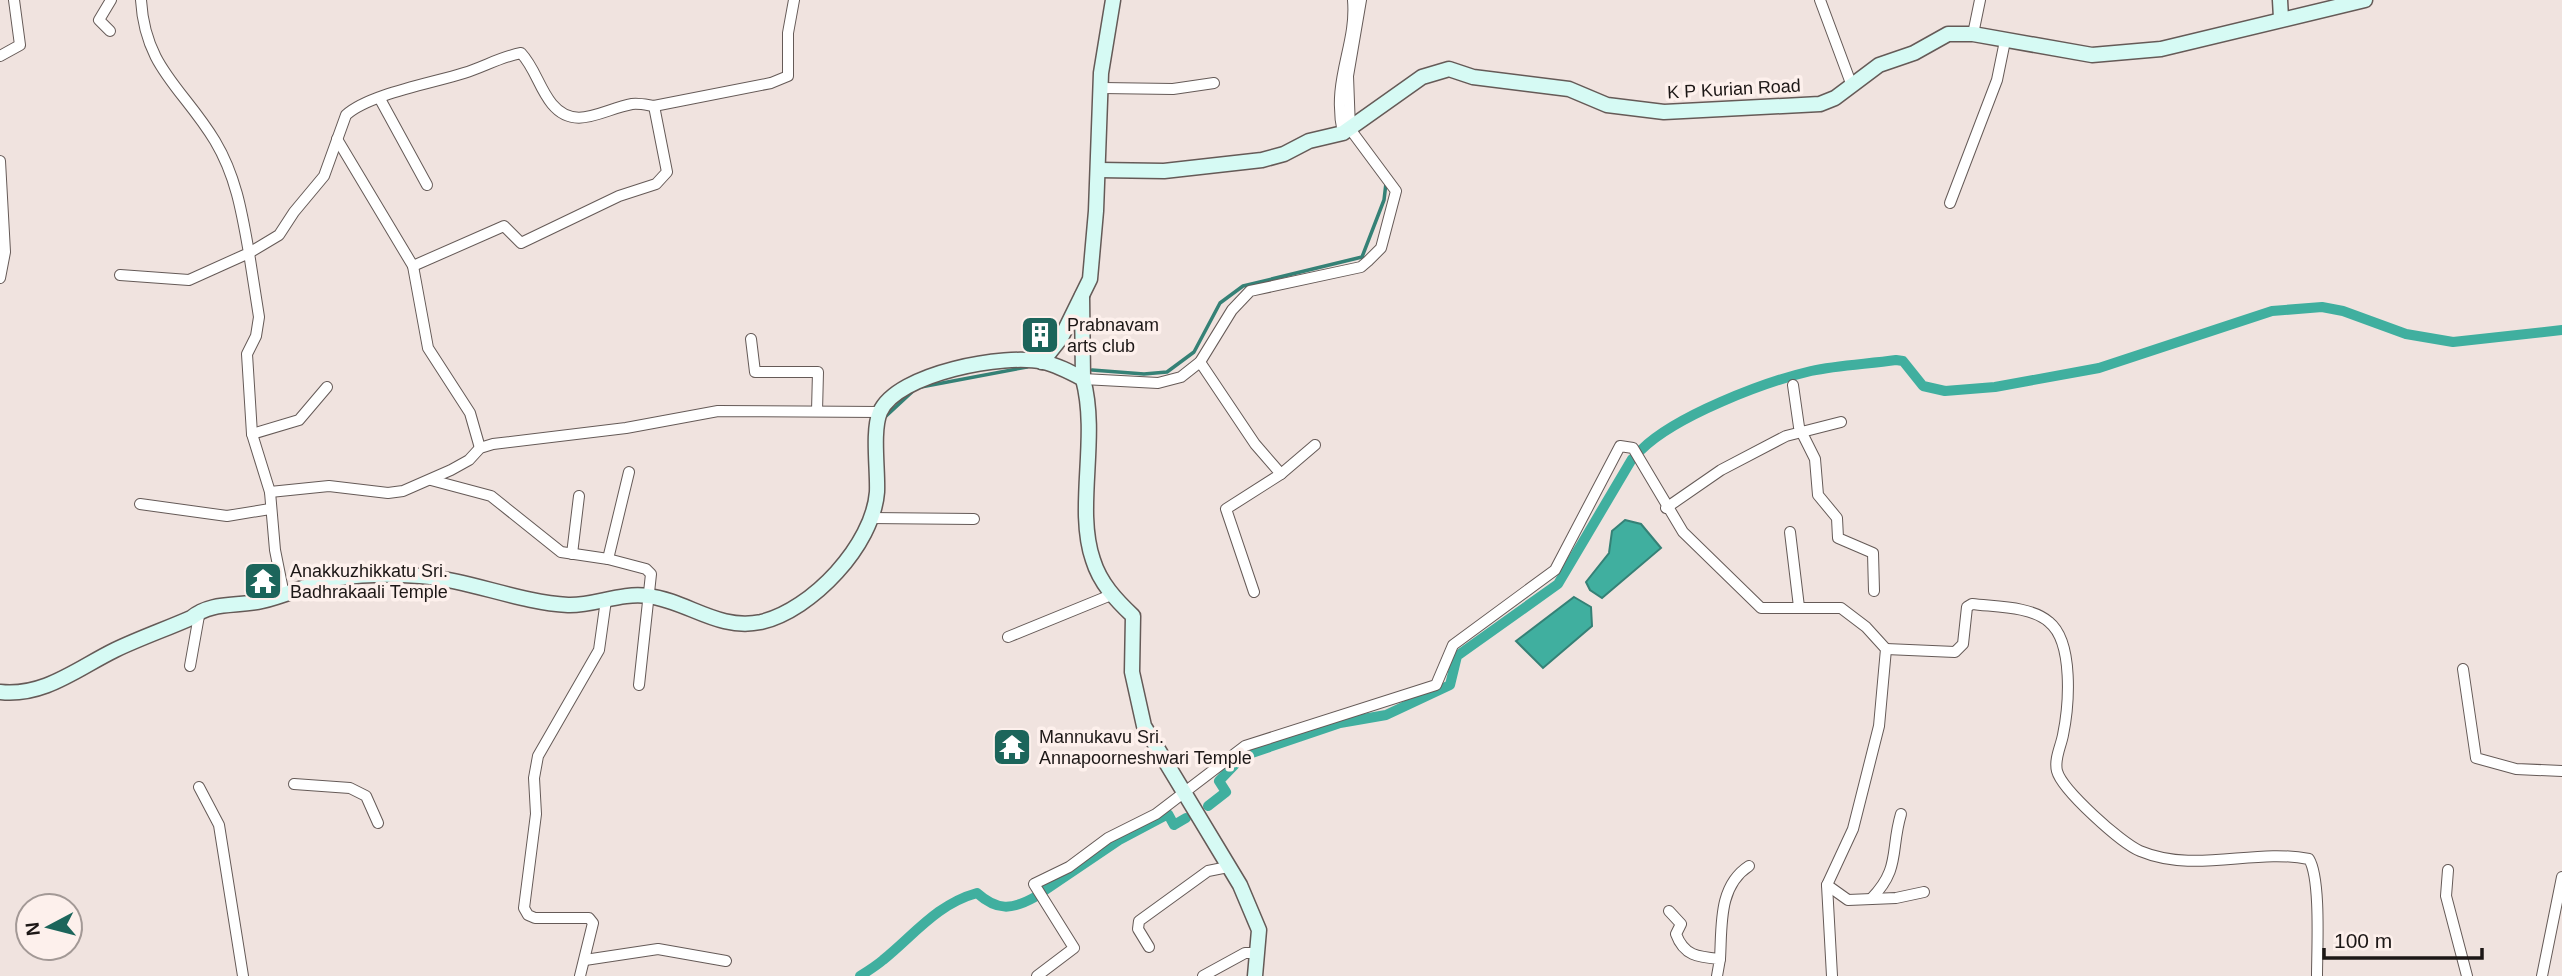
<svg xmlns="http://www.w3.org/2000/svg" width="2562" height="976" font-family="Helvetica,sans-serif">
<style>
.water{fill:#40af9f;stroke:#358176;stroke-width:2}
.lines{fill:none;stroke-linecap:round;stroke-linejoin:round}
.stream{stroke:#358176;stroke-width:3.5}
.canal{stroke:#40af9f;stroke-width:10}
.street-casing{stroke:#655a57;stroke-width:12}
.secondary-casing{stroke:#655a57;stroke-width:17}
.street{stroke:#fff;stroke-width:10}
.secondary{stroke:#d6faf4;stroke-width:14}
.labels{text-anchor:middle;stroke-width:7;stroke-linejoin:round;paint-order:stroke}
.street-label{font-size:18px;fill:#1c1716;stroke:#fdf0ec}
.poi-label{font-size:18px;fill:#1c1716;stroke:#fdf0ec;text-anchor:start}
</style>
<rect width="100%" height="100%" fill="#f0e3df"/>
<!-- water -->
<g class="water">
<polygon points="1625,520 1641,524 1661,548 1602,598 1590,590 1586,582 1609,553 1612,531"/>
<polygon points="1574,597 1591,607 1592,626 1543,668 1516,641"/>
</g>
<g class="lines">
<!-- stream -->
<g class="stream">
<polyline points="1092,370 1144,374 1167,372 1194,352 1220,303 1243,286 1362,257 1384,200 1386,183"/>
<polyline points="921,387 1027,367"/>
<polyline points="885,417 912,392"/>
</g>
<!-- canal -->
<g class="canal">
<path d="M1641,450C1675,416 1764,382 1811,371C1838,365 1868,364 1896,360L1903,361L1923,386L1945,391L1995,387L2099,368L2272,311L2322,307L2343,311L2406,334L2453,342L2562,330"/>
<polyline points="1208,806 1226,792 1219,781 1243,756 1340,723 1386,715 1450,685 1457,656 1558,584 1632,459"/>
<polyline points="1045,890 1119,840 1168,814 1174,825 1186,818"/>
<path d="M860,976C868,971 876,966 883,960C914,935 937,904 977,893C997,911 1012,910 1035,897"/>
</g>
<!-- street casing -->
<g class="street-casing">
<g id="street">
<polyline points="1820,0 1852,86"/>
<polyline points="110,31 99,20 111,0"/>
<polyline points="1973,34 1980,0"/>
<polyline points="0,56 20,45 14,0"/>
<polyline points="1102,88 1173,89 1214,83"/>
<polyline points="380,99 427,185"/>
<path d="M1343,133C1331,80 1357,46 1353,0"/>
<polyline points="337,139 413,266 428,348 470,413 480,448"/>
<polyline points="0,161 5,252 0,278"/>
<polyline points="1950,203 1997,80 2005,41"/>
<polyline points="413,266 504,226 521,243 619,196 656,184 667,172 654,106"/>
<path d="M120,275L189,280L249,253C242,213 236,176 215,141C183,88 145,68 141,0"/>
<polyline points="751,339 755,372 818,372 817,411"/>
<polyline points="1200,362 1255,444 1281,474"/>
<polyline points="1083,379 1158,383 1181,377 1200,362 1232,310 1250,291 1361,267 1368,261 1381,248 1396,191 1350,129 1348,76 1361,0"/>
<polyline points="1793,385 1799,427 1815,459 1818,495 1837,518 1838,538 1873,553 1874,591"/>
<polyline points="252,434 299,420 327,387"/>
<polyline points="431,480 491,496 561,552 608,559 646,569 651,574 639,685"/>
<polyline points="270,492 329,486 388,493 403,491 451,470 469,460 480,448 493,444 626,428 718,411 880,412"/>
<polyline points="140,504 227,516 270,509"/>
<polyline points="1666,508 1721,470 1786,436 1841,422"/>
<polyline points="870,518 974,519"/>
<polyline points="1790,532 1799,607"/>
<polyline points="572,554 579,496"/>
<polyline points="608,559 629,472"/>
<polyline points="1254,592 1226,509 1281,474 1315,445"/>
<path d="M284,595L275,550L270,492L252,434L247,354L256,336L259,317L249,253L279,235L294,212L324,176L346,115C369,94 433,83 464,73C484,67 500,57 521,53C535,68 539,88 552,104C575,132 603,109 632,104C639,103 647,105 654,106L771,83L788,76V33L794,0"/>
<polyline points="1008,637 1111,595"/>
<path d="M1886,649L1955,652L1963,644L1967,607L1972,604C1995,607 2031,606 2049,622C2074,642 2069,706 2063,735C2061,746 2054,759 2057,771C2062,790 2121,843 2140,851C2195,874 2254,848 2309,859C2321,879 2317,950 2317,976"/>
<polyline points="190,666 200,610"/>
<polyline points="2463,669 2476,758 2516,769 2562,771"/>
<polyline points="294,784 350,788 366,796 378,823"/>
<polyline points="199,787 219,825 243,976"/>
<polyline points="2448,870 2446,896 2467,976"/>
<polyline points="1827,885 1848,900 1896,898 1924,892"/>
<path d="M1871,899C1901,868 1890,851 1901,814"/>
<path d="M1669,911L1681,924L1676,934C1684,956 1698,957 1720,959L1717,976"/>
<polyline points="1149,947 1138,929 1139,921 1208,871 1228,867"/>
<path d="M1720,959C1722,926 1718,886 1749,866"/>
<polyline points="585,960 658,949 726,961"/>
<polyline points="580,976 593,923 589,918 535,918 528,915 524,908 536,814 534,778 538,756 599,650 606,600"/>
<polyline points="1037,976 1074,948 1034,884 1069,867 1108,838 1156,814 1245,746 1436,685 1453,645 1555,570 1620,446 1633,448 1683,532 1761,608 1841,608 1866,627 1886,649 1879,726 1853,829 1827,885 1832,976"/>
<polyline points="1203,976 1245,953 1257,953"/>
<polyline points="2542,976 2562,877"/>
</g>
</g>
<!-- secondary casing -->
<g class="secondary-casing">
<g id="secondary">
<polyline points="2280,0 2281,18"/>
<polyline points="1099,170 1164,171 1262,160 1284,154 1309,141 1343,133 1422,77 1449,69 1473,77 1569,89 1607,105 1664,112 1820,104 1835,98 1879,65 1914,53 1948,34 1973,34 2092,55 2161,49 2365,0"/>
<polyline points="1082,296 1083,379"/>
<polyline points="1042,362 1061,338 1090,279 1096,211 1101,73 1113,0"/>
<path d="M0,692C44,697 78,668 115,650C140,638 166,629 191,618C212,601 237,607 262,601C288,595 313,582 339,578C365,574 394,574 420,576C470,580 518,602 568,605C594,606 621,592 648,596C688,601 718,631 761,622C812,610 873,545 877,492C878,470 872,431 880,412C897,373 1006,353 1043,362C1057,365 1070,372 1083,379C1099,438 1075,508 1093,560C1100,583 1116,600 1133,616L1132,672L1144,726L1240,885L1259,930L1255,976"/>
</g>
</g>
<!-- street -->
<use href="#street" class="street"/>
<!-- secondary -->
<use href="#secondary" class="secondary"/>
</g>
<!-- icons -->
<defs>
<g id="building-square" transform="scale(2.0125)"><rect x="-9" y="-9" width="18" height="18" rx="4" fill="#1c655b" stroke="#fdf0ec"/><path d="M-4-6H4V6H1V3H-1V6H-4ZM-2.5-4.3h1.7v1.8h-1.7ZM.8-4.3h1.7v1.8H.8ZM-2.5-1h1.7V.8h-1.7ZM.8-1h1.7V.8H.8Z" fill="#fff"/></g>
<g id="temple-square" transform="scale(2.0125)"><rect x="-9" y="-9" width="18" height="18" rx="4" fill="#1c655b" stroke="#fdf0ec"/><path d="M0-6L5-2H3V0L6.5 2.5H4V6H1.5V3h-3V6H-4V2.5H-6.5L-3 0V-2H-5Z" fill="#fff"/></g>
</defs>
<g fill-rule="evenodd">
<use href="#building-square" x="1040" y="335"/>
<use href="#temple-square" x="263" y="581"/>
<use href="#temple-square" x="1012" y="747"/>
</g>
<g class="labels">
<!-- street labels -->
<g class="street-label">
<text transform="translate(1734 89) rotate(-3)" y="6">K P Kurian Road</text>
</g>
<!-- poi labels -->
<g class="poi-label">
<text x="1067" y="331">Prabnavam<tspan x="1067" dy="21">arts club</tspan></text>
<text x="290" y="577">Anakkuzhikkatu Sri.<tspan x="290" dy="21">Badhrakaali Temple</tspan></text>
<text x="1039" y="743">Mannukavu Sri.<tspan x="1039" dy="21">Annapoorneshwari Temple</tspan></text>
</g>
</g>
<!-- north arrow -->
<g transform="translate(49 927) rotate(263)"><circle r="33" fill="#fdf0ec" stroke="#a39996" stroke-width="2"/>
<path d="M0-5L12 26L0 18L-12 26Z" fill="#1c655b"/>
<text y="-10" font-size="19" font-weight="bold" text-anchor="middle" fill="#1c1716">N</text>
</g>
<!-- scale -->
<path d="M2324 948v10h158v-10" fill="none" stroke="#1c1716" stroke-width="3.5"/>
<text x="2334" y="948" font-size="21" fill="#1c1716" stroke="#fdf0ec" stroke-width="5" paint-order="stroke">100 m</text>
</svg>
